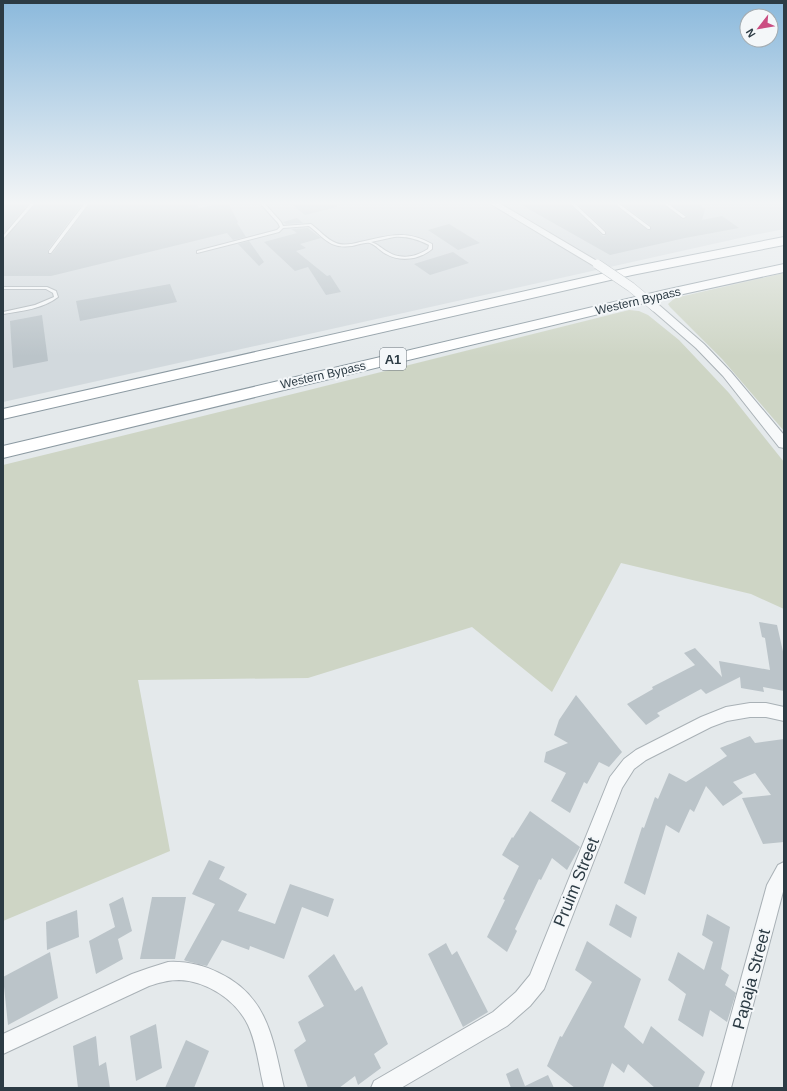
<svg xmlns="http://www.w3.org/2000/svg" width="787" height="1091" font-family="Helvetica,sans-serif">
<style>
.built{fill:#d2d9dd}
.green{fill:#ced5c5}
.building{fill:#bbc4c9}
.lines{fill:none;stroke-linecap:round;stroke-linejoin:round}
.service-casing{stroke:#a9b1b6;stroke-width:2}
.minor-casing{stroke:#a9b1b6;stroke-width:2}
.tertiary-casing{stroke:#a9b1b6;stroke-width:2}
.motorway-casing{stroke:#8c9aa2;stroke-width:2}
.service{fill:#f7f9fa;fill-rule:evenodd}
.minor{fill:#f7f9fa;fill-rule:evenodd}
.tertiary{fill:#f7f9fa;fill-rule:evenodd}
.motorway{fill:#fff;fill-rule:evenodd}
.tertiary-bridge-casing{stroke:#a9b1b6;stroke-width:10;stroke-linecap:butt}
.tertiary-bridge{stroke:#f7f9fa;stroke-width:9}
.labels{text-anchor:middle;stroke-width:4;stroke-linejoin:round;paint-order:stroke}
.far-street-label{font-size:12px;fill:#2c3b44;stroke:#f4f7f9}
.shield{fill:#f4f7f9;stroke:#68737a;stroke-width:1}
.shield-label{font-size:13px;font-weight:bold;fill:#2c3b44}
.near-street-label{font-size:17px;fill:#2c3b44;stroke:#f4f7f9}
</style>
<rect width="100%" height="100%" fill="#e4e9eb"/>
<!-- built -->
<polygon class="built" points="3,203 784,203 784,229 749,236 3,402"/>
<!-- green -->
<g class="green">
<polygon points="784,273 784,431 722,359 670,307 668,304 675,298"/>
<polygon points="629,310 639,311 648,315 679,340 729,393 784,462 784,609 751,594 621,563 552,692 472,627 308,678 138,680 170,851 3,921 3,465 305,391"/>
</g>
<!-- building -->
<g class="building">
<polygon points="3,203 29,203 3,234"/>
<polygon points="36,203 83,203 48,250 49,254 52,254 90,203 197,203 198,208 228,203 238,222 237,223 246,237 233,240 227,233 51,276 3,276 3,240"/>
<polygon points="290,203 337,203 337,207 305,215"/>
<polygon points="518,203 569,203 603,236 606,235 606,231 576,203 613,203 648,230 651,230 651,226 620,203 662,203 683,219 687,218 687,216 669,203 697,203 705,209 702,220 722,216 739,228 685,238 610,255"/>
<polygon points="297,218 303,223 286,224 283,222"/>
<polygon points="449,224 480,243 458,250 428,230"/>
<polygon points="308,228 321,238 300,244 306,248 296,251 327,276 330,275 341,292 326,295 308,267 295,271 264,242 297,233 291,229"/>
<polygon points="249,241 264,262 259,266 238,244"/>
<polygon points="453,252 469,263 430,275 414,264"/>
<polygon points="170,284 177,302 80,321 76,301"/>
<polygon points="42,315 48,361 13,368 10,321"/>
<polygon points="759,622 777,625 784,656 784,691 763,687 764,692 741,688 740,677 706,694 701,689 657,713 660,716 646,725 627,704 653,689 652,687 695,665 684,653 695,648 722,677 719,661 770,670 765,638 762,637"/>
<polygon points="576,695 622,752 609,767 599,762 587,784 584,782 570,813 551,801 566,773 544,762 546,752 568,743 554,735 559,720"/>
<polygon points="750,736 755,743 784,739 784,842 763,844 742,798 771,795 755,773 733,782 743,793 723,806 706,786 694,812 690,809 679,833 666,825 645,895 624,883 642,827 644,828 655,797 658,799 669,773 686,782 727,756 720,748"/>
<polygon points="530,811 580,847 567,870 552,858 541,880 539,879 515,929 517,931 507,952 487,937 505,900 503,899 519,866 502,855 512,837 513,838"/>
<polygon points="209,860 225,867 219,879 247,894 238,911 275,924 290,884 334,899 328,917 302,907 284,959 250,946 249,950 222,940 207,966 186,961 184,960 215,904 192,894"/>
<polygon points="123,897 132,931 118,939 123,959 96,974 89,941 115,927 109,904"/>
<polygon points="152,897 186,897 175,959 140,959"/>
<polygon points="616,904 637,917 631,938 609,925"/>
<polygon points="77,910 79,937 47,950 46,922"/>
<polygon points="707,914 730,927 721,969 729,975 725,985 736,993 727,1022 710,1010 703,1037 678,1020 686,994 668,980 678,952 704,970 713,942 702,935"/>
<polygon points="587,941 641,979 624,1027 643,1044 651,1026 705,1072 698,1088 655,1088 628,1064 624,1073 612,1063 603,1088 575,1088 547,1066 560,1036 562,1037 592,982 575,970"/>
<polygon points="446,943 452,955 457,951 488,1012 463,1027 428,954"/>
<polygon points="50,952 58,998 8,1025 3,977"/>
<polygon points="334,954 355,991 362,986 388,1044 374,1054 381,1068 358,1085 355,1076 339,1088 308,1088 294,1050 306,1041 298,1022 324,1006 308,976"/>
<polygon points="156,1024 162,1068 136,1081 130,1036"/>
<polygon points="96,1036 99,1066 106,1062 110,1088 78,1088 73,1046"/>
<polygon points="186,1040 209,1051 194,1088 165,1088"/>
<polygon points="518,1068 525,1086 548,1075 554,1088 511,1088 506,1074"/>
</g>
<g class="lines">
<!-- service casing -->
<g class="service-casing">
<g id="service">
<polygon points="31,203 35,203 3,239 3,236"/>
<polygon points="85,203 89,203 51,253 49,253 49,251"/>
<path d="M260,203H264L281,222L283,226L311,224C319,230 326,239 336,243C343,246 353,244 360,242C389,236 405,229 432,244V249C419,260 400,262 386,254C380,251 376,245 370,243C364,242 358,245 352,246C329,249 325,238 309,226L283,228L279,232L197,253V251L277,230L280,227L278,223ZM394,237C407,236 417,239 429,245L428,249C416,257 401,260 388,252C382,249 378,244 371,242Z"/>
<polygon points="570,203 574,203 605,232 605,234 603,234"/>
<polygon points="614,203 618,203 650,227 650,229 648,229"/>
<polygon points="663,203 667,203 686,217 683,218"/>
<path d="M3,287H47L56,291L58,297C43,309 21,311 3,314V312L35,305L54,297L53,293L46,289H3Z"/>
</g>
</g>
<!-- minor casing -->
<g class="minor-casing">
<g id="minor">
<polygon points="750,703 766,703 784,707 784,721 766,717 750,717 727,721 711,727 646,760 634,769 622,788 544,989 530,1006 507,1026 401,1088 371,1088 374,1081 493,1012 516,992 530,975 610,777 624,759 636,750 701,717 726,707"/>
<polygon points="784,862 784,888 731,1088 711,1088 767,885 778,865"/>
<path d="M168,962C186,961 203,965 219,973C268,996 273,1040 284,1088H264C259,1068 257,1044 248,1025C236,1000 207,981 179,980C168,980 158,983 149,986L3,1054V1034L132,974L149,968Z"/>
</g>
</g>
<!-- tertiary casing -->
<g class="tertiary-casing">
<g id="tertiary">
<polygon points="489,203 499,203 602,264 597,267 594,266"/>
<polygon points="655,304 659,305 704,344 731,372 784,435 784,448 779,447 723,376 696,348 651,309 650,307"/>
</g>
</g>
<!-- motorway casing -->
<g class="motorway-casing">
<g id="motorway">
<polygon points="784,237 784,245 632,275 3,419 3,409 632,267"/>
<polygon points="784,264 784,272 665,298 3,458 3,446 665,290"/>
</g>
</g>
<!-- service -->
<use href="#service" class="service"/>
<!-- minor -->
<use href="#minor" class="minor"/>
<!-- tertiary -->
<use href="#tertiary" class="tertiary"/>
<!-- motorway -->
<use href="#motorway" class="motorway"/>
<!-- tertiary-bridge casing -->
<g class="tertiary-bridge-casing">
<polyline id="tertiary-bridge" points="597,264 631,287 655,307"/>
</g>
<!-- tertiary-bridge -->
<use href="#tertiary-bridge" class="tertiary-bridge"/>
</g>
<!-- sky -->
<linearGradient id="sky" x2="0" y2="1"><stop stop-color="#8bb9dc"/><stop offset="0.57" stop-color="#f3f5f6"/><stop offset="1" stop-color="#f3f5f6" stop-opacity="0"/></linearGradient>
<rect width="787" height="356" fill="url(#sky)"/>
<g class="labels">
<!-- far-street labels -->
<g class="far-street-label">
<text transform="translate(638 301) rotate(-13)" y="4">Western Bypass</text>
<text transform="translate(323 375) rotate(-13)" y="4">Western Bypass</text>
</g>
<!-- shield labels -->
<rect class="shield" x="380" y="348" width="26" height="22" rx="3"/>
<g class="shield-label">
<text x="393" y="364">A1</text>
</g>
<!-- near-street labels -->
<g class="near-street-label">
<text transform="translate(576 882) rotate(-68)" y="6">Pruim Street</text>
<text transform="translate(751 979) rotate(-75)" y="6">Papaja Street</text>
</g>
</g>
<!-- border -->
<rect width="787" height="1091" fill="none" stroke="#2c3b44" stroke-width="8"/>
<!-- north arrow -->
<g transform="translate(759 28) rotate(239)"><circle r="19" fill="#f4f7f9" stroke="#a4acb1"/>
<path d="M0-3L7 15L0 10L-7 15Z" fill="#cb4e82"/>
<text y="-6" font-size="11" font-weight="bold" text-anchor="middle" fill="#2c3b44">N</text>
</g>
</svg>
